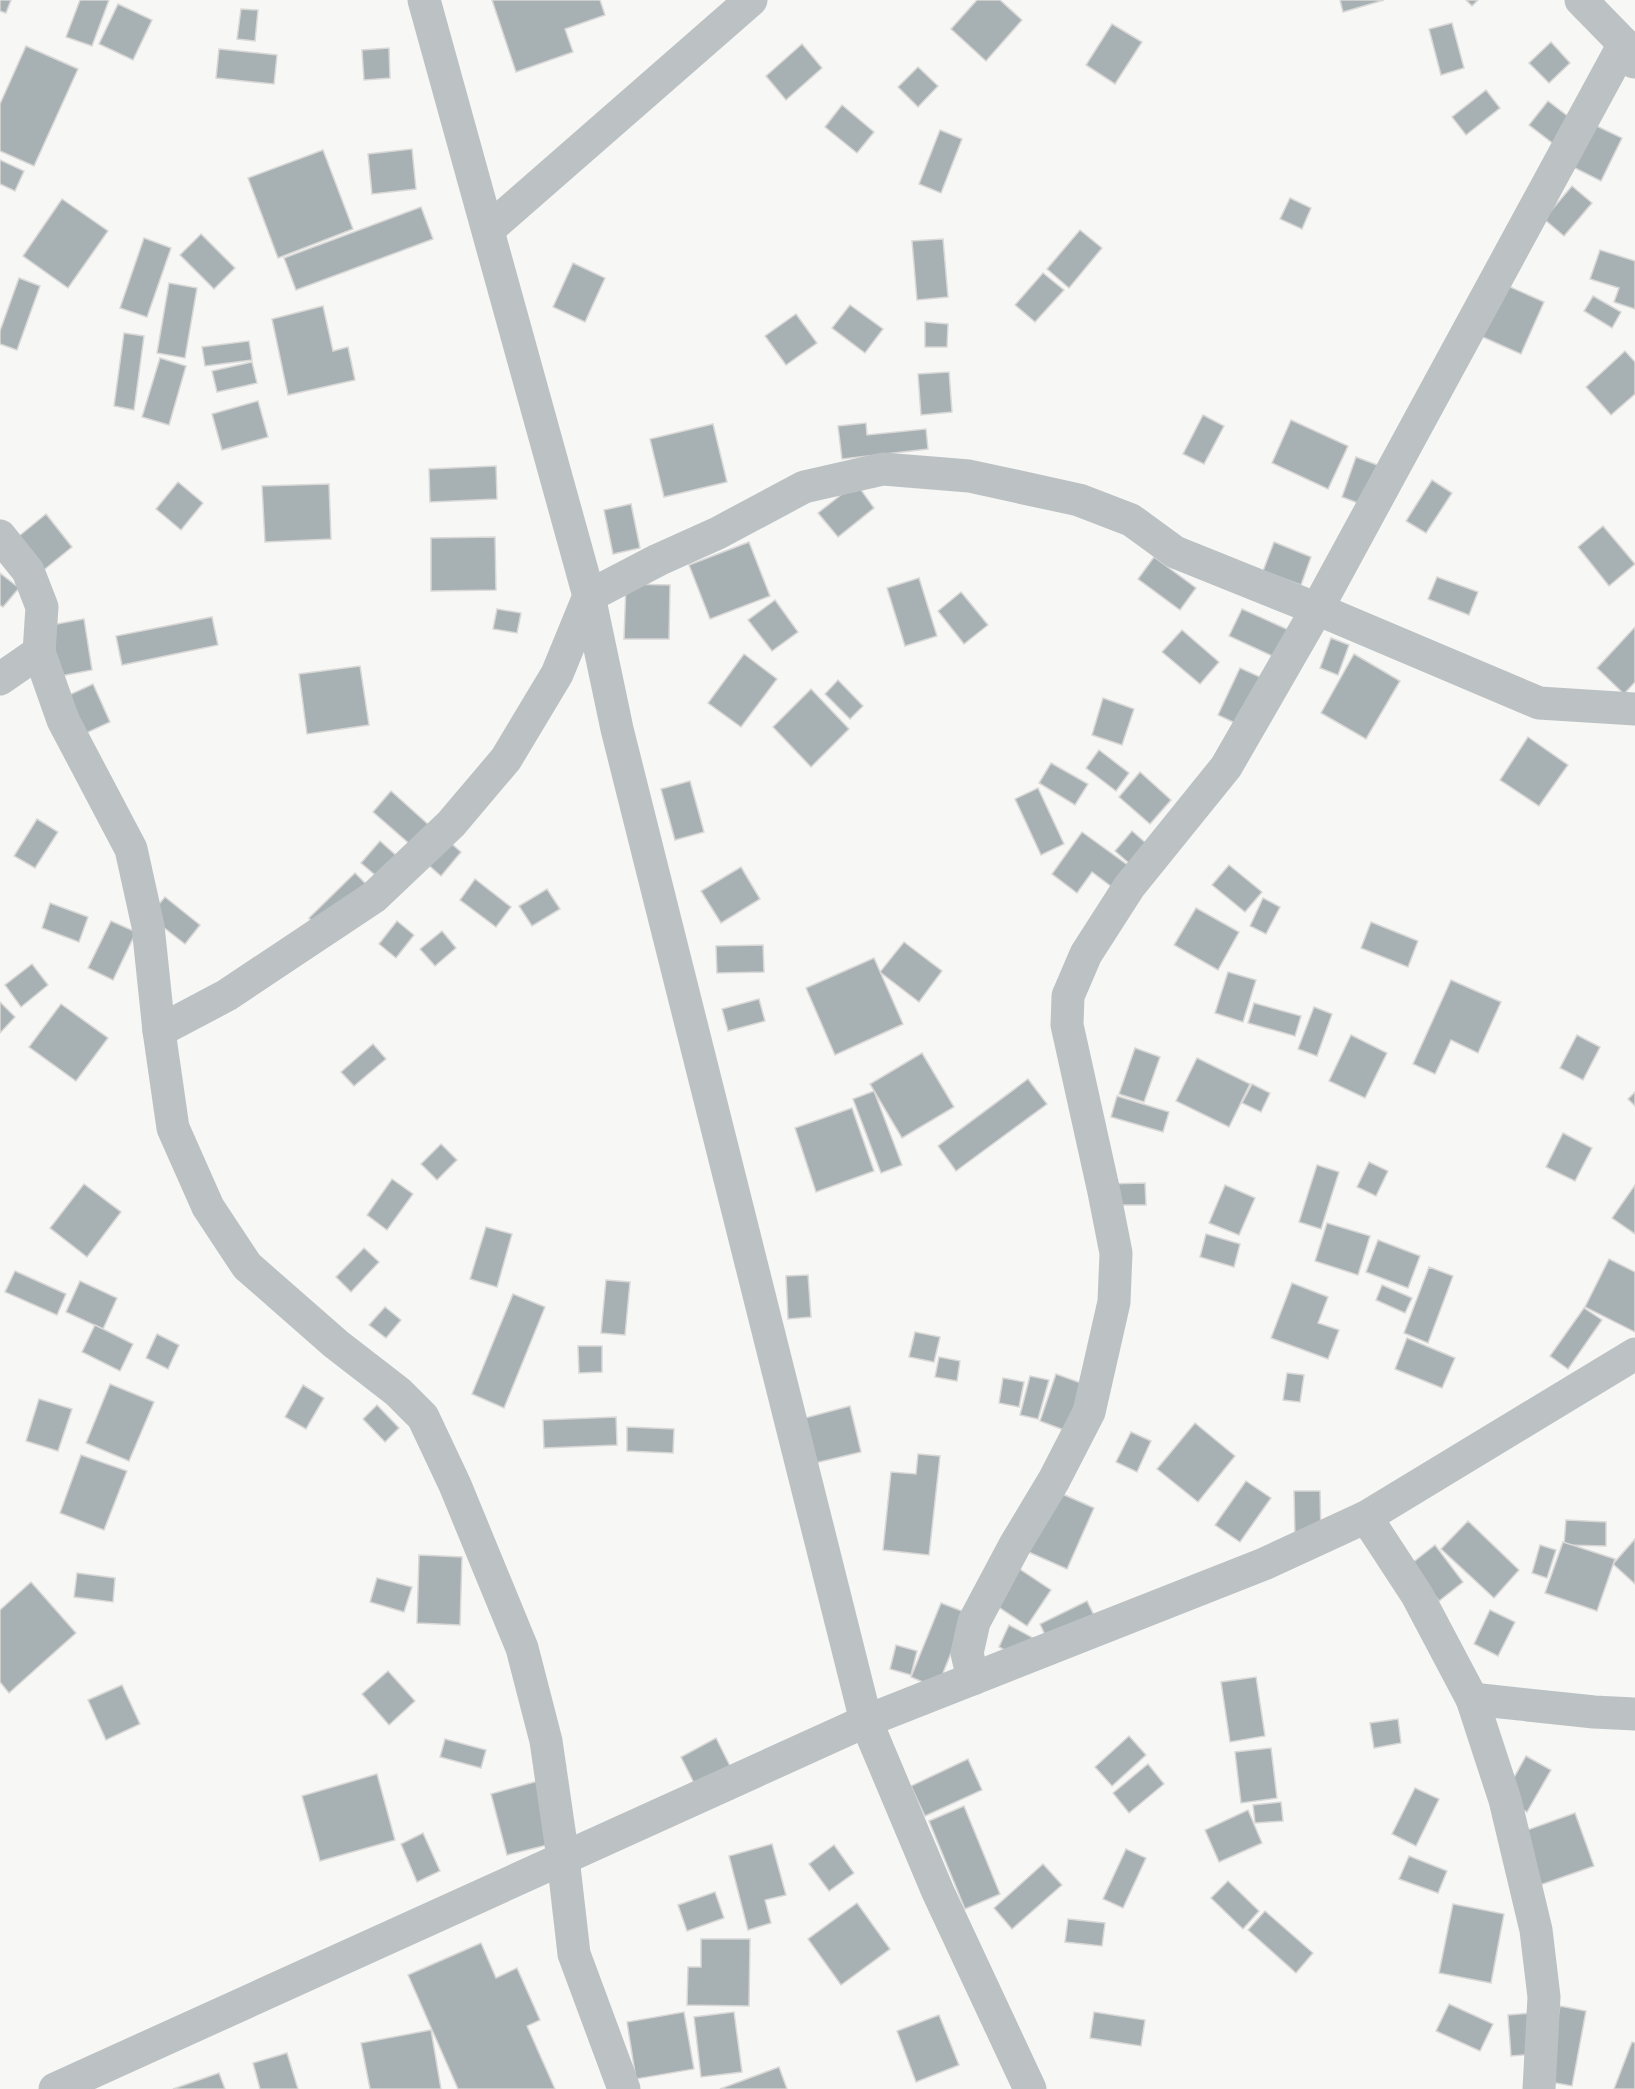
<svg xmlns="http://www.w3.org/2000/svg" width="1635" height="2089" font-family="Helvetica,sans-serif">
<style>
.building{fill:#a7b0b3;stroke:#d9d8d7;stroke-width:1.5}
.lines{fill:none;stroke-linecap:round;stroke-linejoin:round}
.street{stroke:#bcc2c4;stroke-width:33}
</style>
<rect width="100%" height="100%" fill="#f7f7f5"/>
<!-- building -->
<g class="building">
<polygon points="0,0 11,0 6,13 0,11"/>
<polygon points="80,0 109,0 92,46 66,37"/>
<polygon points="492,0 600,0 605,15 565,29 573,52 516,72"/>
<polygon points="977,0 1000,0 1022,20 986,61 951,29"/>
<polygon points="1340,0 1384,0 1343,12"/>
<polygon points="1466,0 1478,0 1472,6"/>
<polygon points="118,4 152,20 133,60 99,44"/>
<polygon points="241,9 258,10 255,41 237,39"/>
<polygon points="1452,23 1464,68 1441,75 1429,29"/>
<polygon points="1112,24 1142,42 1115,84 1086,65"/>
<polygon points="1551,42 1570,63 1549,83 1529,63"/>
<polygon points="802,44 822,68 786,100 766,76"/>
<polygon points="26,46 78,69 34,166 0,151 0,104"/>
<polygon points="389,48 390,78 364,80 362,50"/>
<polygon points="219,49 277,55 274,84 216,78"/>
<polygon points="918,67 938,86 918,107 898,87"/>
<polygon points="1486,90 1500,108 1466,135 1452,117"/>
<polygon points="1548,101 1574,121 1555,145 1529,125"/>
<polygon points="842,105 874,132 857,153 825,127"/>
<polygon points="1586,121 1622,138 1601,181 1565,163"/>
<polygon points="940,130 962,139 941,193 919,184"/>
<polygon points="412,149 416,189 372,194 368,154"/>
<polygon points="323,150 353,229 278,258 248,178"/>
<polygon points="0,160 24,171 15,191 0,184"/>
<polygon points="1572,186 1592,203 1564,236 1544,219"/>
<polygon points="1290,198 1311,208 1302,229 1280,219"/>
<polygon points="62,199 108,231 68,288 23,256"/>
<polygon points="421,207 433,239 296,290 284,258"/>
<polygon points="1080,230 1102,248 1069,288 1047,269"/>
<polygon points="201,234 235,268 214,289 180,255"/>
<polygon points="144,238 171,248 147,317 120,308"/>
<polygon points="943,239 948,297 917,300 912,241"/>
<polygon points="1600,250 1635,261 1635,309 1614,302 1619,288 1590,279"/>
<polygon points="573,263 605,278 585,322 553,307"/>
<polygon points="1043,273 1064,290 1035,322 1015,305"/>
<polygon points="19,278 40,286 17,350 0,344 0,331"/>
<polygon points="1499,282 1544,302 1521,354 1476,334"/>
<polygon points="169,283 197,288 185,358 157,353"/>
<polygon points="1593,296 1621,312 1612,328 1584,311"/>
<polygon points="850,305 883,329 865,353 832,328"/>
<polygon points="323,306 333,351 348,347 355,380 288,395 272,319"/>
<polygon points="796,314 817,343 786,365 765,336"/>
<polygon points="925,322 948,324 947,347 925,347"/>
<polygon points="124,333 144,336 134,410 114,406"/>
<polygon points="249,341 252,360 205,366 202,347"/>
<polygon points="1625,351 1635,362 1635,394 1611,415 1586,387"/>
<polygon points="160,358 186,366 169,425 142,417"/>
<polygon points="252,362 257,383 217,392 212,371"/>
<polygon points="949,372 952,412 921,415 918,374"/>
<polygon points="258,401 268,437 222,450 212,414"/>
<polygon points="1203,415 1224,426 1204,464 1183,454"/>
<polygon points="1291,420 1348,446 1328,489 1272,463"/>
<polygon points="866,423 867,435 926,429 928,449 842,459 838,426"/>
<polygon points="713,424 727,482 664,497 650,439"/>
<polygon points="1356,457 1380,466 1366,506 1342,497"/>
<polygon points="496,466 497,499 430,502 429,469"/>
<polygon points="1432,480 1452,493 1426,533 1406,521"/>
<polygon points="178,482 203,503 181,530 156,509"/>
<polygon points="856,483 874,508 838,537 818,513"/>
<polygon points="329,484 331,539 265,542 262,486"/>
<polygon points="631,504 640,548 613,554 604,510"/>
<polygon points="46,514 72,547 40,573 13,541"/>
<polygon points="1603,526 1635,564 1609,586 1578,547"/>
<polygon points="495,537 496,590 431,591 431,538"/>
<polygon points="749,542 770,596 710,619 689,565"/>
<polygon points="1274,542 1311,557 1301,585 1263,571"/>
<polygon points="1154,557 1196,588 1180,610 1138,579"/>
<polygon points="0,573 19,588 3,607 0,605"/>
<polygon points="1437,577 1478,592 1469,615 1428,599"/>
<polygon points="919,578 937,636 905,646 887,588"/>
<polygon points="626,584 670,585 669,639 624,639"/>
<polygon points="961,592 988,625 964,644 938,611"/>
<polygon points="775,600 798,632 772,651 748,620"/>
<polygon points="497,609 521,613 517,633 493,629"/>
<polygon points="1242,609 1293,632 1281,660 1229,636"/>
<polygon points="212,617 218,645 122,665 116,636"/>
<polygon points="84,619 92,670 55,677 46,626"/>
<polygon points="1635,627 1635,682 1624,694 1597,668"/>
<polygon points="1182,630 1219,662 1200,684 1162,652"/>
<polygon points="1331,638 1349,645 1338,675 1320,668"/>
<polygon points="744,654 777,679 741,727 708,703"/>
<polygon points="1354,654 1400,681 1366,739 1321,713"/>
<polygon points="360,666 369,725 307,734 299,674"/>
<polygon points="1240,668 1273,683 1252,731 1218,715"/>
<polygon points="838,680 863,706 850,719 825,694"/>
<polygon points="93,684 110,722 73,739 56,701"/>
<polygon points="811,689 849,729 811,767 773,727"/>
<polygon points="1103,698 1134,709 1122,745 1092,735"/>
<polygon points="1528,737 1568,765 1539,806 1500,780"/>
<polygon points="1099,750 1129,773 1116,791 1086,768"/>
<polygon points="1051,763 1088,784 1075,805 1039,783"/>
<polygon points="1140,772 1171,800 1150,824 1119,797"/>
<polygon points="690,781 704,832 675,840 661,789"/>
<polygon points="1038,788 1064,844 1041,855 1015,799"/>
<polygon points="391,791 430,826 412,846 373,812"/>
<polygon points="37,819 58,832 35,868 14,856"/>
<polygon points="1132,831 1155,851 1138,871 1115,851"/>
<polygon points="1082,832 1140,874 1124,896 1092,872 1077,893 1052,874"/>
<polygon points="445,838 461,852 441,876 425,862"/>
<polygon points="380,841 399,858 381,880 361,863"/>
<polygon points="1229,865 1262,892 1245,912 1212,885"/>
<polygon points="741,867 760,899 721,923 701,891"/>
<polygon points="355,873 370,888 323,933 309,918"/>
<polygon points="475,879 511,907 496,927 460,900"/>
<polygon points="547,889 560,909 532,926 519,906"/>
<polygon points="165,897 200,925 185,944 149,916"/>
<polygon points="1263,898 1280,907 1266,934 1250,926"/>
<polygon points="50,903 88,917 79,942 42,928"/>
<polygon points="1196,908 1239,932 1218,970 1174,945"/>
<polygon points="111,921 136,932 113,980 88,968"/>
<polygon points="397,921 414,935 396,958 379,944"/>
<polygon points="1371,922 1418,941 1408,967 1361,948"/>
<polygon points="442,931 456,948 435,966 420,949"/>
<polygon points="904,942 942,971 919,1002 880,972"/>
<polygon points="763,945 764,972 717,973 716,946"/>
<polygon points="874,958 903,1024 835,1055 806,988"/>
<polygon points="32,964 48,985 21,1007 5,985"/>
<polygon points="1228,972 1256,980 1243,1022 1215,1013"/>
<polygon points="1451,980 1501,1002 1478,1053 1451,1040 1435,1074 1413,1064"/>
<polygon points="759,999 765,1021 728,1031 722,1009"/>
<polygon points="0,1002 15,1017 0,1033"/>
<polygon points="1254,1003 1301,1016 1295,1036 1248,1023"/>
<polygon points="61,1004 108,1038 76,1081 29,1047"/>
<polygon points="1314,1007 1332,1014 1317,1056 1298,1049"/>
<polygon points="1351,1035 1387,1053 1365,1098 1329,1081"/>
<polygon points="1577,1035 1600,1047 1583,1080 1560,1068"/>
<polygon points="373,1044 386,1059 354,1086 341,1072"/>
<polygon points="1135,1048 1160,1057 1144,1102 1119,1094"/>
<polygon points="922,1053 954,1107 902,1138 870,1084"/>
<polygon points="1197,1058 1250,1084 1229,1127 1176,1101"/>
<polygon points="1028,1079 1047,1104 956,1171 938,1146"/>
<polygon points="1252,1084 1270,1093 1261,1112 1242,1103"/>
<polygon points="874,1091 902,1165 881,1173 853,1099"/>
<polygon points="1635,1092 1635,1106 1628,1099"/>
<polygon points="1117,1096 1169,1112 1163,1132 1111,1117"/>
<polygon points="852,1108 874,1171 816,1192 795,1128"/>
<polygon points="1563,1133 1592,1148 1575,1181 1546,1167"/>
<polygon points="441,1144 457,1160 437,1180 421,1164"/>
<polygon points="1369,1162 1388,1171 1376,1196 1357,1187"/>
<polygon points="1317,1165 1339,1172 1321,1229 1299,1222"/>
<polygon points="392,1179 413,1194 387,1230 367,1215"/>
<polygon points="1145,1183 1146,1205 1106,1205 1106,1184"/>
<polygon points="84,1184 121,1212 87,1257 50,1228"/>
<polygon points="1225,1185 1255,1198 1239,1235 1209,1223"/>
<polygon points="1635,1185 1635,1234 1612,1218"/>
<polygon points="1327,1223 1370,1236 1358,1275 1315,1261"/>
<polygon points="486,1227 512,1234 497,1287 470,1279"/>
<polygon points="1206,1234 1240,1244 1234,1267 1200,1257"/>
<polygon points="1378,1240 1420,1256 1408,1288 1366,1272"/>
<polygon points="364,1248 379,1262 351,1292 336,1277"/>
<polygon points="1609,1259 1635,1272 1635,1332 1585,1307"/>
<polygon points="1429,1267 1453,1276 1428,1343 1404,1333"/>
<polygon points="15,1271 66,1294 57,1315 5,1292"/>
<polygon points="808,1275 811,1317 788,1319 786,1276"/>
<polygon points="606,1280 630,1282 625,1335 601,1333"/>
<polygon points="80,1281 117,1298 103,1329 66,1312"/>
<polygon points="1292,1283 1328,1297 1318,1323 1339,1330 1328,1359 1271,1338"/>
<polygon points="1382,1285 1412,1298 1405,1313 1376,1300"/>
<polygon points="513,1294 545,1307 504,1408 472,1394"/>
<polygon points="385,1307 401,1320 386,1338 369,1325"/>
<polygon points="1584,1308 1602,1320 1568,1369 1550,1356"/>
<polygon points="95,1325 133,1344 120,1371 82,1352"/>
<polygon points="915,1332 940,1337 934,1362 909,1357"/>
<polygon points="157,1334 179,1345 168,1369 146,1358"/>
<polygon points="1407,1338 1455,1358 1442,1388 1395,1369"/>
<polygon points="578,1346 602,1346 602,1372 579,1373"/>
<polygon points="939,1357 960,1361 957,1381 935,1377"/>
<polygon points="1287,1373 1304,1375 1300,1402 1283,1400"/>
<polygon points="1056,1374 1089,1386 1072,1433 1040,1421"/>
<polygon points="1030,1376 1049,1380 1038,1419 1020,1415"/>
<polygon points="1003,1378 1024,1382 1019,1407 999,1403"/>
<polygon points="110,1384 154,1402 129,1461 86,1443"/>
<polygon points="303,1385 324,1398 306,1429 285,1417"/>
<polygon points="39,1399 72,1409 58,1451 26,1441"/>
<polygon points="377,1405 399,1428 385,1442 363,1419"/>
<polygon points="850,1406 861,1452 815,1463 805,1418"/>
<polygon points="616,1417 617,1445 544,1448 543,1420"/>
<polygon points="1195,1423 1235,1456 1198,1502 1157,1469"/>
<polygon points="627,1427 674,1429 673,1453 627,1451"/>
<polygon points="1131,1432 1151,1441 1137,1472 1116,1462"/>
<polygon points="918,1454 940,1456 929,1555 883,1550 891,1472 916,1474"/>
<polygon points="81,1455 127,1471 104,1530 60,1513"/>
<polygon points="1246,1481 1271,1498 1240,1542 1215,1525"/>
<polygon points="1051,1489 1094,1508 1067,1569 1024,1550"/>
<polygon points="1294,1491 1320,1491 1321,1537 1295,1537"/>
<polygon points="1566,1520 1606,1522 1606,1546 1564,1545"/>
<polygon points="1468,1521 1519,1570 1494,1598 1441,1549"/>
<polygon points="1635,1539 1635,1584 1613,1564"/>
<polygon points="1563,1542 1615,1559 1597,1611 1545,1593"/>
<polygon points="1435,1545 1463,1582 1439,1601 1411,1564"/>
<polygon points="1540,1545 1556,1550 1547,1578 1532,1573"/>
<polygon points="419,1555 462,1557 460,1625 417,1623"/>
<polygon points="1015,1566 1051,1590 1027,1626 991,1602"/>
<polygon points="77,1573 115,1578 113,1602 74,1597"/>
<polygon points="377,1578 412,1587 404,1612 370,1602"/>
<polygon points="31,1582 76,1633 9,1693 0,1682 0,1610"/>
<polygon points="1087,1601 1101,1630 1054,1654 1040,1624"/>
<polygon points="941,1603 967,1613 937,1688 911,1677"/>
<polygon points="1490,1610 1515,1622 1498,1656 1474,1644"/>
<polygon points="1009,1625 1035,1639 1024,1660 999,1647"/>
<polygon points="896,1645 917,1651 911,1675 890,1669"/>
<polygon points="388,1671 415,1701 389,1725 362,1694"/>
<polygon points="1256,1677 1265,1736 1230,1742 1221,1682"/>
<polygon points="122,1685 140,1724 106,1740 88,1700"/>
<polygon points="1398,1719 1401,1743 1374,1748 1370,1723"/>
<polygon points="1129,1736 1146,1755 1112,1786 1095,1767"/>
<polygon points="716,1738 731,1768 696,1787 681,1757"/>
<polygon points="445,1739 486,1750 481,1768 440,1757"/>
<polygon points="1271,1748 1277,1798 1241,1803 1235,1752"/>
<polygon points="1526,1756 1551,1770 1527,1812 1502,1799"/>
<polygon points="968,1759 982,1790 925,1816 911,1786"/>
<polygon points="1148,1764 1164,1784 1129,1813 1113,1793"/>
<polygon points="377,1774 395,1840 320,1861 302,1796"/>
<polygon points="538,1781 555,1843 507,1855 491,1794"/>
<polygon points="1415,1788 1439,1799 1416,1846 1392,1834"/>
<polygon points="1281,1802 1283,1821 1255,1823 1253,1805"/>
<polygon points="964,1806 1000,1894 965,1909 929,1821"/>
<polygon points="1248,1810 1262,1843 1219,1862 1205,1830"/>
<polygon points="1575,1813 1594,1866 1540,1885 1522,1832"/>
<polygon points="423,1833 440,1871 417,1882 401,1844"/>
<polygon points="772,1844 786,1895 765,1900 771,1923 748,1930 729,1856"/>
<polygon points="834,1845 854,1873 829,1891 809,1864"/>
<polygon points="1126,1849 1146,1858 1123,1908 1103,1899"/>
<polygon points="1409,1856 1447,1871 1438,1893 1399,1879"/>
<polygon points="1043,1864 1062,1885 1012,1929 994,1908"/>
<polygon points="1228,1881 1259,1911 1243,1929 1211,1898"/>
<polygon points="715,1892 724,1918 687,1931 678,1905"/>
<polygon points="857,1903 890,1949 841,1985 808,1939"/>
<polygon points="1453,1904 1504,1914 1491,1983 1439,1973"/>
<polygon points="1265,1911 1313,1953 1296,1973 1248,1930"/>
<polygon points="1068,1919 1105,1923 1102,1946 1065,1942"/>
<polygon points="701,1939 750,1939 749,2006 687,2005 688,1967 701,1967"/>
<polygon points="481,1943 496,1978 517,1968 540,2020 527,2026 555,2089 458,2089 408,1975"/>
<polygon points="1449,2004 1493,2024 1480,2051 1436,2031"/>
<polygon points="1560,2006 1586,2011 1572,2086 1545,2081"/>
<polygon points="684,2012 694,2069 636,2079 627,2022"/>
<polygon points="734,2012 742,2072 701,2077 694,2017"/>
<polygon points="1094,2012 1145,2020 1141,2046 1090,2038"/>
<polygon points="1532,2013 1536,2054 1511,2056 1508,2015"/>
<polygon points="939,2015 959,2065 916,2082 897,2031"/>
<polygon points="431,2030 441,2089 370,2089 361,2043"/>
<polygon points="1632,2042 1635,2043 1635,2089 1614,2089"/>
<polygon points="287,2053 298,2089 260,2089 253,2063"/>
<polygon points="779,2067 787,2089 720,2089"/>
<polygon points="219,2073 225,2089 173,2089"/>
</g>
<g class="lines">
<!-- street -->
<g class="street">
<polyline points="424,0 589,596 617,729 866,1721 938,1892 1030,2089"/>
<polyline points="1581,0 1624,44 1634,62"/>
<polyline points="489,229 751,0"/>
<polyline points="0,536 28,571 42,607 39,652 63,720 131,849 148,926 159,1031 173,1128 208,1207 247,1266 336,1344 398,1392 423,1417 455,1485 522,1648 546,1741 563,1858 574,1954 624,2089"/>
<polyline points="0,679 39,652"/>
<polyline points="159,1031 227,995 374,897 451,824 506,759 557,674 589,596 658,560 718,533 804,487 883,469 969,476 1079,500 1131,520 1175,552 1317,609 1539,703 1635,709"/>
<polyline points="1366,1517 1417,1595 1472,1699 1505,1800 1536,1930 1544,1997 1539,2089"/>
<polyline points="973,1679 967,1653 974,1622 1015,1545 1054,1480 1089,1412 1114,1302 1116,1253 1104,1192 1067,1025 1068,996 1086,954 1129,887 1226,767 1317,609 1624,44"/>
<polyline points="1472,1699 1594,1712 1635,1714"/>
<polyline points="55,2089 866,1721 1264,1564 1366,1517 1635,1354"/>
</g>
</g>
</svg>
